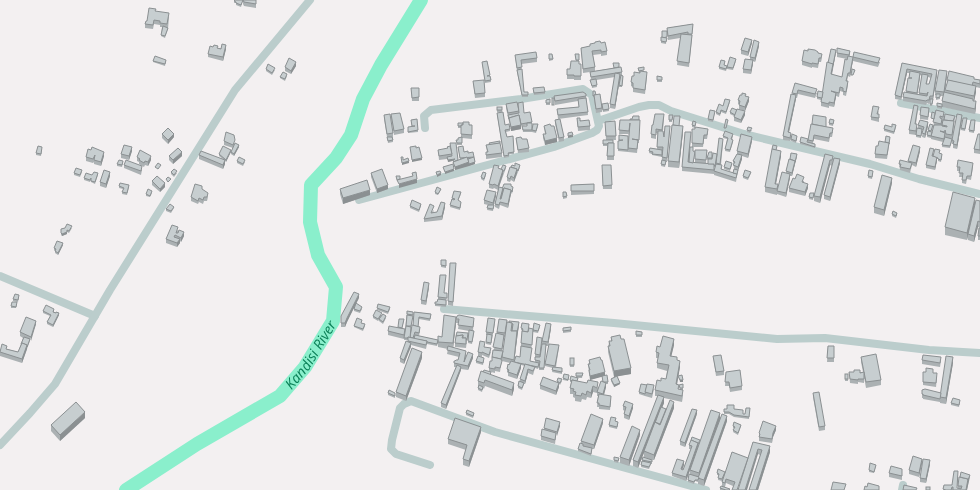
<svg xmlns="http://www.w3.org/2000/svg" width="980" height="490" font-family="'Open Sans',sans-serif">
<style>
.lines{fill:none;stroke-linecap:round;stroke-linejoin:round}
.river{stroke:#8aefcc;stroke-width:14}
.minor{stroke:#bbcdcc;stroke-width:8}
.wall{fill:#abb1b3;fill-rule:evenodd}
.shaded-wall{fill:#8b9092}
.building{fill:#c7ced0;stroke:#8b9092}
.labels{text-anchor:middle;stroke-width:3;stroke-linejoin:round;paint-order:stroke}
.water-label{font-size:14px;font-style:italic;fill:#0b8058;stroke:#fff}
</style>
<rect width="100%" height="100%" fill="#f3f0f1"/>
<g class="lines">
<!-- river -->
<path class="river" id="s1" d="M126,490L197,444L280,396L305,367L333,321L336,287L318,255L310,222L311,185L336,158L351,135L363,99L381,65L421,0"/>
<!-- minor -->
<g class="minor">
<polyline points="901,103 980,118"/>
<polyline points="598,121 639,107 649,105 659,105 671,111 744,134 870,164 919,179 980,194"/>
<polyline points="359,200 554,147 592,133 597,130 599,126 592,95 583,89 521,99 431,110 424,116 425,128"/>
<polyline points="0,276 95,316"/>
<polyline points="444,309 614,323 777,339 825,338 929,350 980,353"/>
<polyline points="0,445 30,413 55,384 110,290 235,90 310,0"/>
<polyline points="430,465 396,454 391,449 392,440 400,408 404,404 411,401 495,432 706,490"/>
<polyline points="902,490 903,485"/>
</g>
</g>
<!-- wall -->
<g class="wall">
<polygon points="235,0 243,0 241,7 236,5 236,3 234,3"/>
<polygon points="243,0 256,3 256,8 244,6 243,4"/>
<polygon points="156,12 169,17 168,29 165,38 161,36 162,27 160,27 160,25 154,24 153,29 145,28 145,24 147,21"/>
<polygon points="693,24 692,38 689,67 677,65 680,38 668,40 667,28"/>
<polygon points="667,31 666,44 661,43 661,37 662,38"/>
<polygon points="601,43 607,51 607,55 601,56 601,54 593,55 595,67 595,71 619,67 622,72 622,75 623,78 622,87 619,87 619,85 615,109 610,108 610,104 615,77 596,80 597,87 592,88 590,72 583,73 581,48 590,46"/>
<polygon points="752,43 748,56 741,54 741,50"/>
<polygon points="759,46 755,62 753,61 751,74 743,73 743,69 750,60 750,57"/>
<polygon points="218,48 226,49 223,61 208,57 208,54"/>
<polygon points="837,48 850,51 850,56 853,60 850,77 848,76 847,81 848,85 846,96 843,95 843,92 840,91 839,97 836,96 834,107 829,106 829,108 821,106 821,100 817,99 817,97 823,92 828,63 836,52 832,75 842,77 847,59 837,57"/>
<polygon points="808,51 818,53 822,58 821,62 819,62 818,68 812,67 812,68 802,65 802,61"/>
<polygon points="549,54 552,54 553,60 549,61"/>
<polygon points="575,54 579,54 579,64 581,64 581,80 574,80 574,79 567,79 567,69 570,69 576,61"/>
<polygon points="515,55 537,58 537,62 521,64 524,92 528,92 528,97 522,97 517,72"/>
<polygon points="853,57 880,62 878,67 853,61"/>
<polygon points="153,61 166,61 165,66 153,62"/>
<polygon points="487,61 490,76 491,82 485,83 482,62"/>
<polygon points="736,61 733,70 727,69 727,67"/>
<polygon points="725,63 724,65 727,68 726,71 719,69 719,67"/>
<path d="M902,63L937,74L932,106H930V100L929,104L927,103L926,105L903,101V97L906,92L910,73H907L901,100L895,99V95ZM920,75L922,76L919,94H917ZM928,77L931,78L929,84H927Z"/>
<polygon points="296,66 291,74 285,71 285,67"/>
<polygon points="638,68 644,72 647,76 645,94 633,92 633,87 631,86 631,82 634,76 639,73"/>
<polygon points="266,69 275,70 272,75 266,71"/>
<polygon points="947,75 945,92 945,93 945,90 974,79 980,80 980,88 976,87 976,92 974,101 976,107 975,114 942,107 942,101 943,96 940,96 940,99 936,100 936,95 935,95 935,91"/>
<polygon points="287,76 285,81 280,78 280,77"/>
<polygon points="657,76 662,77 662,82 657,82"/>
<polygon points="473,81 485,93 485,97 475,98"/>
<polygon points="795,83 817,93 815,98 798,94 797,98 796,98 789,133 791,137 797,138 796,143 791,141 791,140 790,141 783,140 783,136"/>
<polygon points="411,88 419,88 419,101 412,101"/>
<polygon points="533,90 545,92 545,94 534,95"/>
<polygon points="593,93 596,95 602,106 609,109 609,111 603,112 602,108 602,112 596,113"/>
<polygon points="586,94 588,115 558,119 557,109 579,107 578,101 555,105 554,96"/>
<polygon points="746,96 749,101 745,111 739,109 739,104 738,104 738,100"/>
<polygon points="550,99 550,105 546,105 546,100"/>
<polygon points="730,102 726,114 721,112 720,116 716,114 716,112 723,106"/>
<polygon points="937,103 942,104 942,109 937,108"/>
<polygon points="506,104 518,108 524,113 532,122 532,132 523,132 522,126 527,126 527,125 521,126 521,129 511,131 506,108"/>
<polygon points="497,107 502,107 502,112 505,125 510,129 510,131 506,132 507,137 513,136 514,154 509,154 509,157 504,158 497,115 497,113 501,112 497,112"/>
<polygon points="918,109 916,124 917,128 916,135 909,134 909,130"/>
<polygon points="936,110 944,116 955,118 952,141 950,148 942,147 943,142 931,139 931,136 931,138 927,137 928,130 933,127 931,132 932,133"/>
<polygon points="715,111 713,122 708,121 708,119"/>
<polygon points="879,111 878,114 879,118 879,122 871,120 871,117"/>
<polygon points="730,112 745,115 741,123 734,121 734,116 730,114"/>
<polygon points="929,112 928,120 920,119 920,115"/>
<polygon points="391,114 404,129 404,133 394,135 391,118"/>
<polygon points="384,115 393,133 393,142 388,143 384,119"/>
<polygon points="669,115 673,115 672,122 669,122"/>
<polygon points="639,116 639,143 638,143 637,153 628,152 629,129 629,134 619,134 620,120 630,120"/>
<polygon points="577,118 590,126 590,130 578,131"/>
<polygon points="664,118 663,131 664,137 670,130 667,162 666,162 665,167 661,166 662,157 652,155 652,154 649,153 650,148 657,149 658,134 656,133 656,139 651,138 651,134 653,125"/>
<polygon points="417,119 418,132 408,133 408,127 412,127 411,120"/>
<polygon points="962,119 957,149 953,148 953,144 952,144 952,140"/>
<polygon points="555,120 564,137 564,141 559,142 555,124"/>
<polygon points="967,120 965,131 961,130 961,128"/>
<polygon points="615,121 616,140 613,140 613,143 614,143 614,160 607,160 607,146 603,146 603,140 606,140 605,122"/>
<polygon points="834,121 833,126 829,125 829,123"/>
<polygon points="975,122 974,133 969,132 969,130"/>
<polygon points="458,123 472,125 472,139 462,138 462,145 457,145 456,140 458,140 461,137 461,128 458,128"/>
<polygon points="696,124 695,127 708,133 707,139 704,139 703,147 692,147 692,129 695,129 695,128 692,127 692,125"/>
<polygon points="918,125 928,126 925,138 922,137 923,130 922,130 921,138 916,137 916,135 918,128"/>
<polygon points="538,126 536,133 532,132 532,130"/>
<polygon points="544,126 557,142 545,145 543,138 543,134 545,134"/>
<polygon points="679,126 683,132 679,168 668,167 668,161"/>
<polygon points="826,127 833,132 832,137 830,137 829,142 814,139 813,143 815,146 815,148 800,144 800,142 808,141 807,142 808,142 808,140"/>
<polygon points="892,127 896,127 894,134 884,131 884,129"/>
<polygon points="747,130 752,130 750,133 747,132"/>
<polygon points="162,134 174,137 168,144 162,138"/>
<polygon points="980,134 980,154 974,153 974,149"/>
<polygon points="619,135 628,136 628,152 618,151"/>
<polygon points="691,136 690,147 693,151 694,163 695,163 695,150 707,150 706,163 708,164 708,160 707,159 707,158 712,152 712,159 717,154 723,143 721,165 722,170 733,173 734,169 733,161 737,155 737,151 752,141 748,158 742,156 742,159 738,170 738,172 737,176 736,182 714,175 714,171 715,167 714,167 714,174 682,171 682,167"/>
<polygon points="723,136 733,136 732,140 733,142 730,152 725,151 727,139 723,138"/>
<polygon points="516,138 522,139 529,148 529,152 518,153"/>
<polygon points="890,139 887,159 875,158 875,154 878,146"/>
<polygon points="224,141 235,144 239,147 234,156 231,154 231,152 233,148 224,145"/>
<polygon points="450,143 458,160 460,160 458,147 464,152 468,153 474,157 475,164 469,166 469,165 469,166 455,170 453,161 448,162 447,159 439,160 438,150 452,154 452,156"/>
<polygon points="489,143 502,153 502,157 486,159 486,152 487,152 486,145 489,145"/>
<polygon points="777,148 777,150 781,156 776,184 778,188 786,173 786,171 797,156 792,176 790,176 786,197 777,194 777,193 777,195 765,192 765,187"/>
<polygon points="42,149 41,156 36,155 36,153"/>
<polygon points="231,150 226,162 225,161 225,164 223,169 199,159 199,155 223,159 219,156 219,154"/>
<polygon points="132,151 129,160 121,158 121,154"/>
<polygon points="920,151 916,167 912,165 910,173 900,170 899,164 908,162 908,161"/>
<polygon points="934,153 933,156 940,154 942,156 941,162 938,161 938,159 937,159 935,170 926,168 926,165"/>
<polygon points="825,154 833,156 833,162 840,163 830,201 824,199 824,195 832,166 830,165 820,203 814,201 814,196"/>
<polygon points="104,156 101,166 94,164 94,162 93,163 86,161 86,157"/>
<polygon points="169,156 182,156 173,164 169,160"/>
<polygon points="137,157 151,160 148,166 145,165 144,167 139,164 139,162 137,161"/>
<polygon points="237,161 245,162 243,166 237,163"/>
<polygon points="123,163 122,167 117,166 117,164"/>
<polygon points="124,165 142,170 141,175 124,168"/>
<polygon points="732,165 730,171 724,169 724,167"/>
<polygon points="520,167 514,182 511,180 510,182 507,181 507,177"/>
<polygon points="957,167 973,167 971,180 967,179 966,184 962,183 962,177 959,177 960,171 957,171"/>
<polygon points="499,168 501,169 506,168 499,187 503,188 511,186 513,189 512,194 511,193 508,208 500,205 499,209 495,207 495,204 498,190 494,188 493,189 489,188 489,184"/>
<polygon points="602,169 612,185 612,189 603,189"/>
<polygon points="82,172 80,177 74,175 74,173"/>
<polygon points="171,172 177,173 174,177 171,174"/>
<polygon points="371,173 388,189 377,193 371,177"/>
<polygon points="751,173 748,180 743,178 743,176"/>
<polygon points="873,173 872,179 868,178 868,176"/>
<polygon points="92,175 98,175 95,184 91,182 91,180 90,182 84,180 84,178"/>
<polygon points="486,175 484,181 481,179 481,177"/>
<polygon points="110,176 106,188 100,186 100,182"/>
<polygon points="795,179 804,181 804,183 808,188 805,196 789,192 789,188"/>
<polygon points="152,181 165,187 160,192 152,185"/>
<polygon points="892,183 884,216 874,213 874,207"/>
<polygon points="594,184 594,194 571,195 571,185"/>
<polygon points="119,186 129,187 127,195 122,194 123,189 119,188"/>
<polygon points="340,189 370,195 343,204 340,194"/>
<polygon points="202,190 208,197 207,201 204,201 203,204 199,202 198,204 191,201 191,197"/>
<polygon points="441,190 438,195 435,194 435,192"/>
<polygon points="563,192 566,192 567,198 563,199"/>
<polygon points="152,193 150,197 146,196 146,194"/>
<polygon points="810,193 814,193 813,200 809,199"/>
<polygon points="461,194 458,201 461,203 460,210 450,207 452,198"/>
<polygon points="496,196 494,205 493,211 487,210 488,205 484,204 484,200"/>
<polygon points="980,201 980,228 978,227 974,242 968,240 968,237 967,240 945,235 945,227 975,203"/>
<polygon points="410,206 421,206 419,212 410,208"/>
<polygon points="445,207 442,220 424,222 424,219 434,210 433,213 437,212"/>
<polygon points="174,208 171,213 166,211 166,209"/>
<polygon points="892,214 897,215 896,218 892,216"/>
<polygon points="72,228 69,233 67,232 67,234 62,236 61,235 61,229"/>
<polygon points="980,228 980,240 978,240 978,236"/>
<polygon points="178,230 184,236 181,242 180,241 180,243 177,247 166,243 166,239"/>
<polygon points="63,245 58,255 55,253 55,251 54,250 54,248"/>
<polygon points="441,260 446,260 446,268 441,267"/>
<polygon points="456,263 453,306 448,305 448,301"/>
<polygon points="440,275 444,293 447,293 446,307 435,306 435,302 437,302 438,299"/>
<polygon points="429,287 426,305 421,304 421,300"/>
<polygon points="19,297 18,302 13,301 13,299"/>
<polygon points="359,298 356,303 362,309 360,313 354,311 354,309 355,305 347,322 345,327 341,327 341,316"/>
<polygon points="17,304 16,308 11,308 11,306"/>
<polygon points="377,308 390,309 388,314 377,310"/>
<polygon points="43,311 54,311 54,312 59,315 53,327 47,324 47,322 50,316 43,313"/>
<polygon points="407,311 413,312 411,329 413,325 414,312 431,314 430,321 419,319 418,327 420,331 419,336 438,340 456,323 453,347 466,355 466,358 473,358 468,370 461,369 461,370 446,409 441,407 441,403 456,367 454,367 454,361 455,361 458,360 459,357 447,354 448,349 438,347 438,343 437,346 427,344 426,349 411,345 404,364 400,362 400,358 408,342 408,340 404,340"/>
<polygon points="382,315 386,318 383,324 379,321 379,320 378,321 373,318 373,316"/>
<polygon points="456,319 474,321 473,330 474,333 472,344 468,343 469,331 458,329 459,323 456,323"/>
<polygon points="507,320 505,337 504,337 502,351 503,353 500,372 495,371 495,373 491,372 491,375 514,389 512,396 485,386 484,389 483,388 482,392 478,390 478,381 483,372 489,371 489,368 492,361 497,332"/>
<polygon points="404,321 402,328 405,332 404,339 388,335 388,331 398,327"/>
<polygon points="509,322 519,324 514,362 520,357 521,343 522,330 521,330 522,323 529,328 533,329 540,327 538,333 533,332 530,361 535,362 535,354 542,342 540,357 542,341 551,328 548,346 546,346 544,370 539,370 540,363 539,363 539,365 538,369 535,368 533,375 528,373 525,384 524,384 522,390 518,388 518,386 525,366 521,365 521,368 517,379 508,376 508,373 507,372 507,369 510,363 502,361 502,357"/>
<polygon points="495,323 491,345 486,344 487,335 486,335 486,332"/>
<polygon points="36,324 22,363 0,356 0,350 7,349 18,352 23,338 20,336 20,332"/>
<polygon points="354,326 365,326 363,331 354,327"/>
<polygon points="571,327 571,332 563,333 563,328"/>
<polygon points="636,331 642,332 642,337 636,337"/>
<polygon points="468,333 466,348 455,347 455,343"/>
<polygon points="611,337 621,339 631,374 617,376 620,384 614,387 611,381 611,379 616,376 614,377 608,352 609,341 611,341"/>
<polygon points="674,345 671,356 677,360 680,367 678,376 683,382 680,382 678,376 677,385 679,390 680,390 679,385 683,384 683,390 681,390 683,396 682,402 664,398 664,403 662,408 666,409 674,408 654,460 652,460 652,464 651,464 649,469 641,467 643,457 650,459 644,457 644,451 638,468 633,466 633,460 658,396 655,396 655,390 661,381 666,379 667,371 657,368 657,363 658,358 656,358 656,352 660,347"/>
<polygon points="828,346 834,346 834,362 827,362"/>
<polygon points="485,347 491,352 489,358 482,355 482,357 478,356 478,352"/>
<polygon points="559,347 556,367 562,370 562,374 552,372 553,368 545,366 545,364"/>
<polygon points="713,356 724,371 724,375 716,376"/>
<polygon points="861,357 881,380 881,385 866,388 864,377 864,383 858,382 858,384 850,383 849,372 863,372 861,362"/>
<polygon points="422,358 406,401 396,397 396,392"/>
<rect x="570" y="358" width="4" height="9"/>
<polygon points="484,360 483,365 476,363 476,361"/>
<polygon points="589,360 605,376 608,382 608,384 606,384 606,387 604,395 611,400 610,410 599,409 599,407 597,407 598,396 597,396 597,393 593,392 591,398 587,397 586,400 582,399 581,402 575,401 575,398 573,397 573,394 570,394 570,388 571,382 570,382 570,380 576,377 576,373 583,373 582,378 578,378 577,381 598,388 603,382 602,376 590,380 589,374 588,364 589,364"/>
<polygon points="922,360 941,361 940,367 922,364"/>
<polygon points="953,363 946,404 940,403 940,400 940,402 923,399 923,398 922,398 922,394 941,393"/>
<polygon points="726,372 742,386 742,390 730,392 729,386 725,386"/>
<polygon points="923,372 933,373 937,377 936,387 923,385"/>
<rect x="845" y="374" width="3" height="7"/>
<polygon points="569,377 568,381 563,380 563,378"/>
<polygon points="557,381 562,381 560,385 559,384 559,387 556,395 540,389 540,385 557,382"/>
<polygon points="654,389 652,398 645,396 645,393 645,396 639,394 639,392"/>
<polygon points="388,393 395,395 395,398 388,395"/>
<polygon points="813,393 825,426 825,430 819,431 813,397"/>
<polygon points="960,402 959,407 951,405 951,403"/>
<polygon points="623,406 633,408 629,420 624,418 624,414 625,411 623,410"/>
<polygon points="750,408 749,419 734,417 729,414 724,414 724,409 734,409 743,414 745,414"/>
<polygon points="466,413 474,415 473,418 466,415"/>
<polygon points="697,414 685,447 680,445 680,441"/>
<polygon points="720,417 727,421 704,486 698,484 698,480 698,482 695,481 694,484 688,482 688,480 690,474 690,471 686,481 672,476 672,473 684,465 682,470 683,470 691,449 689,449 689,445 700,442"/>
<polygon points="85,418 60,441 51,431 51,425"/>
<polygon points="615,421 618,424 617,429 609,427 609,425"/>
<polygon points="603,423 594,449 592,449 591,456 578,451 578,449 581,444 581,441"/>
<polygon points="560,426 556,436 555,444 541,440 541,436 544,430 544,428"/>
<polygon points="733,426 741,426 738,435 733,432 734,428 733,428"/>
<polygon points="776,430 773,437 772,443 759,441 759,433"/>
<polygon points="481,432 469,467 463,465 463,459 466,450 448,444 448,439"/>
<polygon points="640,435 629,466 620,463 620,457"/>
<polygon points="753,442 770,452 758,490 749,490 760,455 758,454 733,486 726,483 725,487 730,490 720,490 720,488 722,486 722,481 718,480 719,475 717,475 717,473 725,472 748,458"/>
<polygon points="614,460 619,460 618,463 614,462"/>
<polygon points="922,463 919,477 909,474 909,470"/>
<polygon points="930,464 926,483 920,482 920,478"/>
<polygon points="876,466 874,473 869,472 869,470"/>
<polygon points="902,469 902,480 889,477 889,473"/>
<polygon points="958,475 957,488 958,488 958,486 970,477 967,490 943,490 944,485 952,485"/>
</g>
<!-- shaded-wall -->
<g class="shaded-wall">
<polygon points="752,40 752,43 748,56 748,52"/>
<polygon points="759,42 759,46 755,62 755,58"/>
<polygon points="226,45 226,49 223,61 223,57"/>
<polygon points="836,50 836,52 831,78 831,74"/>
<polygon points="853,57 853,60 850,77 850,73"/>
<polygon points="753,60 753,64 751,74 751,70"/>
<polygon points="296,62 296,66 291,74 291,71"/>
<polygon points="907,69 907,73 901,100 901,97"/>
<polygon points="937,70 937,74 932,106 933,96"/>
<polygon points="947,71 947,75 944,96 944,92"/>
<polygon points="920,73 920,77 917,97 917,93"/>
<polygon points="620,74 620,78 615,109 615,105"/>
<polygon points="976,86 976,92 974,102 974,96"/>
<polygon points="836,93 836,97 834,107 834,103"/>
<polygon points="796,95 796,99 788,136 788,132"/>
<polygon points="749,97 749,101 745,111 745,107"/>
<polygon points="976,101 976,107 975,114 975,109"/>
<polygon points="745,111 745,115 741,123 741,120"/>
<polygon points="962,115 962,119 957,149 957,145"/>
<polygon points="928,122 928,126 925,138 925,134"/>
<polygon points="521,125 521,129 511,131 511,127"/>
<polygon points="683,126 683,132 679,168 679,162"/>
<polygon points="174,134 174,137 168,144 168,140"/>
<polygon points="573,135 573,137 568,138 568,136"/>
<polygon points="752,137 752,141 748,158 748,154"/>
<polygon points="557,138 557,142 545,145 545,141"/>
<polygon points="239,145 239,147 234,156 234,154"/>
<polygon points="132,147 132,151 129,160 129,156"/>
<polygon points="920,147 920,151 916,167 916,163"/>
<polygon points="231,150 231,152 226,162 226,160"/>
<polygon points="781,151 781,156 775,189 775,184"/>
<polygon points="104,152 104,156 101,166 101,162"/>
<polygon points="182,152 182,156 173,164 173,160"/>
<polygon points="797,154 797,156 792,176 792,173"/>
<polygon points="742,155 742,159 738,171 738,167"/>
<polygon points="151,156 151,160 148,166 148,162"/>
<polygon points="937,157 937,161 935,170 935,167"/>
<polygon points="422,158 422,160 412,162 412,160"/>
<polygon points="455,159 455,160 448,162 448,160"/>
<polygon points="840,159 840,163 830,201 830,197"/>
<polygon points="225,160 225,164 223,169 223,165"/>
<polygon points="830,160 830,165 820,203 820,197"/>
<polygon points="409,161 409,163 402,165 402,163"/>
<polygon points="469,162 469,166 455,170 455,167"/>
<polygon points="475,162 475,164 469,166 469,164"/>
<polygon points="454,169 454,171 445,174 445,172"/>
<polygon points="517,169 517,173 514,182 514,178"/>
<polygon points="503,170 503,174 498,190 498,186"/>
<polygon points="110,172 110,176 106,188 106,184"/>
<polygon points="441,173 441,175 437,177 437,175"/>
<polygon points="790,174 790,178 786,197 786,193"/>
<polygon points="892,178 892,183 884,216 884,210"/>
<polygon points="417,179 417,183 399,188 399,184"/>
<polygon points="165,183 165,187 160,192 160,189"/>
<polygon points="808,184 808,188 805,196 805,192"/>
<polygon points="388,185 388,189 377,193 377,189"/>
<polygon points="503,188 503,192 500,203 500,199"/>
<polygon points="370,190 370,195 343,204 343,198"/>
<polygon points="511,190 511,194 508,208 508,204"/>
<polygon points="496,192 496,196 493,206 493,203"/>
<polygon points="975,198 975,205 968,234 967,240 967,233"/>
<polygon points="445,203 445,207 442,220 442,216"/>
<polygon points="978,221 978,227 974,242 974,236"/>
<polygon points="67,232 67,234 62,236 62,234"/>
<polygon points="184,232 184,236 181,242 181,238"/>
<polygon points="180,239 180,243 177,247 177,243"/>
<polygon points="63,243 63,245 58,255 58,253"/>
<polygon points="429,283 429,287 426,305 426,301"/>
<polygon points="359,294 359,298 347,322 345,327 345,323 347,318"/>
<polygon points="59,313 59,315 53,327 53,325"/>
<polygon points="456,317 456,323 453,349 453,343"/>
<polygon points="36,321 36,324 31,341 31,337"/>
<polygon points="519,322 519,324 514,363 517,331"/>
<polygon points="551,324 551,328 548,346 548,342"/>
<polygon points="674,339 674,345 670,362 670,356"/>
<polygon points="411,343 411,347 404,364 404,360"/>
<polygon points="27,345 27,349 22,363 22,359"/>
<polygon points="422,352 422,358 406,401 406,396"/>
<polygon points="473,354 473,358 468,370 468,366"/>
<polygon points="953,357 953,363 946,404 946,398"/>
<polygon points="680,361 680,367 676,390 676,384"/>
<polygon points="521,364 521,368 517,379 517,375"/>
<polygon points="461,367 461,370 446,409 446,405"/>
<polygon points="631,368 631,374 614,377 614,371"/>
<polygon points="528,369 528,373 525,384 525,381"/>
<polygon points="605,372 605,376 590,380 590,376"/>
<rect x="680" y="380" width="3" height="2"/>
<polygon points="514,383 514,389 512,396 512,390"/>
<polygon points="559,383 559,387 556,395 556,391"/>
<polygon points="606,383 606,387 603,398 603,394"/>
<polygon points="620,383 620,384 614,387 614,385"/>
<polygon points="593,386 593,392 591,398 591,393"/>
<polygon points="664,397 664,403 638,468 638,462"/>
<polygon points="674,402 674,408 654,460 654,455"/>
<polygon points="633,404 633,408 629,420 629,416"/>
<polygon points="697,410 697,414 685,447 685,443"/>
<polygon points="85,412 85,418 60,441 60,435"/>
<polygon points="720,413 720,419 699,478 699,473"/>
<polygon points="727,416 727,421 704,486 704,480"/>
<polygon points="603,419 603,423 594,449 594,445"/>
<polygon points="560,422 560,426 557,436 557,432"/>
<polygon points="776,426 776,430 773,437 772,443 773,433"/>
<polygon points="481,427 481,432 469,467 469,461"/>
<polygon points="640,430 640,435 629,466 629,460"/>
<polygon points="698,443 698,447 686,481 686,477"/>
<polygon points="770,446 770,452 758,490 756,490"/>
<polygon points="758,449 758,454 747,490 745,490"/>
<polygon points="922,459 922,463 919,477 919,473"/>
<polygon points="930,460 930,464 926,483 926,479"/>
<polygon points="684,461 684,465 681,473 681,469"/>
<polygon points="970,475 967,490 966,490 968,479"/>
</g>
<!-- building -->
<g class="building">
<polygon points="235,0 243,0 241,5 236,3 236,2 234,1"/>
<polygon points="243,0 256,0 256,4 244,2"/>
<polygon points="149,8 156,9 155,11 169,13 167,24 160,23 160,21 154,20 153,25 145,24 146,21 147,21"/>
<polygon points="693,24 692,34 688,34 688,32 668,36 667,28"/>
<polygon points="163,26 168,28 165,36 161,35"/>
<polygon points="662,31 667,31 667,37 662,38"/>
<polygon points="681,34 692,35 689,63 677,61"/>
<polygon points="661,37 667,38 666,42 661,41"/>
<polygon points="745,38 752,40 748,52 741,50"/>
<polygon points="754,40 759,42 755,58 750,57"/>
<polygon points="600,41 601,43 605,42 607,51 601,52 601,50 592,51 595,67 583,69 581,48 590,46 590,44 595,43 595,42"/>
<polygon points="222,44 226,45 223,57 208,54 210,46 213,47 214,45 218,46 217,48 221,49"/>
<polygon points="837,48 850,51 849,55 837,53"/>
<polygon points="808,49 815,50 818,52 818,53 822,54 821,58 819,58 818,64 812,63 812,64 802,61 804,50 808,51"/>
<polygon points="831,49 836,50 833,65 833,64 828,63"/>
<polygon points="536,52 537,58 521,60 522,67 517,68 515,55"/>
<polygon points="854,52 880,58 878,63 853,57"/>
<polygon points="549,54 552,54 553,59 549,59"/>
<polygon points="575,54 579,54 579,60 576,60"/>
<polygon points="155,56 166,60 165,64 153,61"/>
<polygon points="848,56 853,57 850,73 848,73 846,81 848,81 846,92 843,91 843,88 840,87 839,93 831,91 836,93 834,103 829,102 829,104 821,102 827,62 833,64 831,74 842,77 845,59 847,60"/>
<polygon points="730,57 736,59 733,68 727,67"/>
<polygon points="289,58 296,62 291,71 285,67"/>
<polygon points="745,59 753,60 751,70 743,69"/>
<polygon points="721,60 725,61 724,65 727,66 726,69 719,67"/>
<polygon points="487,61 490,75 487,76 490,76 491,80 485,81 482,62"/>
<polygon points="571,61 579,61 579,64 581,64 581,76 574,76 574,75 567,75 567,69 570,69"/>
<polygon points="613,63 619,63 619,67 614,68"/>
<polygon points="902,63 937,70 933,96 930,96 929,100 927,100 926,101 903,97 904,92 927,96 928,92 927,94 919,93 922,74 928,75 926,84 929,84 932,74 907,69 901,97 895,95"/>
<polygon points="268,64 275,68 272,73 266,69"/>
<polygon points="621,67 622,72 591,77 590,72"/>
<polygon points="644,67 644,70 639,71 638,68"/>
<polygon points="522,69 524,92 528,92 528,95 522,95 517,70"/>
<polygon points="852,69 855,70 853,75 851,75"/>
<polygon points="939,70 947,71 944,92 935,91"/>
<polygon points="640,71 647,72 645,90 633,88 633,83 631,82 632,76 634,76 634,72 640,73"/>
<polygon points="910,71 920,73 917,93 906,91 908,78 912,78 909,78"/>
<polygon points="949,71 974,77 974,79 980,80 980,84 973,82 972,86 947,80"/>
<polygon points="283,72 287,74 285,79 280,77"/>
<polygon points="615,73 620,74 615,105 610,104"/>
<polygon points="621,75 623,76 622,86 619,85"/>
<polygon points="657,76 662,77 662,80 657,80"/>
<polygon points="596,79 597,85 592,86 590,80"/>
<polygon points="484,80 485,93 475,94 473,81"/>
<polygon points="948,80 976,86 974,96 945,90"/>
<polygon points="795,83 817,89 815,94 798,90 797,94 792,93"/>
<polygon points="544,87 545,92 534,93 533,88"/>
<polygon points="411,88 419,88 419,97 412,98"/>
<polygon points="593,91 595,91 596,95 594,95 594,96 593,96"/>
<polygon points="818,91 823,92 822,98 817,97"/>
<polygon points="583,92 586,94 586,96 555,101 554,96"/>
<polygon points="944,92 973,99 973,101 976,101 975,109 942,101"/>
<polygon points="742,93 746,94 745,96 749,97 745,107 739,105 740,101 738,100 740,95 742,95"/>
<polygon points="600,94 602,108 596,109 594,95"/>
<polygon points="791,94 796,95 788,132 791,133 790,138 783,136"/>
<polygon points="936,94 940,94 940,97 936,98"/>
<rect x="552" y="98" width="2" height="7"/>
<polygon points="586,98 588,112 558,115 557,109 579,107 578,99"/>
<polygon points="550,99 550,103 546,103 546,100"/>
<polygon points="725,99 730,100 726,112 721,110 720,114 716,112 719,104 723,106"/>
<polygon points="930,99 933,99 932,104 930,104"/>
<polygon points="517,102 519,111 508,113 506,104"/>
<polygon points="523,102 524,113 530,112 532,122 521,124 519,115 509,118 509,119 508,115 519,113 518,103"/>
<polygon points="608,103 609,109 603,110 602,104"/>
<polygon points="937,103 942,104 942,107 937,106"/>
<polygon points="914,105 918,106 915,124 917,124 916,131 909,130"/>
<polygon points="873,106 879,107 877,114 879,114 879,118 871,117"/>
<rect x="497" y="107" width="5" height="3"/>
<polygon points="921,107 929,108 928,117 920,115"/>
<polygon points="732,108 737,110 735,115 730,112"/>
<polygon points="737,109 745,111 741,120 734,117"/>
<polygon points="710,110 715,111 713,120 708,119"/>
<polygon points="936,110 944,112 943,117 940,116 940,118 942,119 941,124 933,122"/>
<polygon points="503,112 505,125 509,124 510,129 505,130 507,137 513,136 514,152 508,153 509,155 504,156 497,113"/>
<polygon points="932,112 935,113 934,119 931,118"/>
<polygon points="400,113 404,129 394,131 391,114"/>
<polygon points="390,114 393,133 387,134 384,115"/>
<polygon points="655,114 664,114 662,130 656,129 656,135 651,134 652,125 653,125"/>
<polygon points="945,114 955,116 953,121 944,120"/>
<polygon points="957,114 962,115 957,145 953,144 954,141 952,140"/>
<polygon points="519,115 521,125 511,127 509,118"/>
<polygon points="669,115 673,115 672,120 669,120"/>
<polygon points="813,115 826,117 826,127 812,124"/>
<polygon points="633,116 639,116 639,120 630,120 630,119 632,119"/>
<polygon points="674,116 680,116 679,126 673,125"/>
<polygon points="577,118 580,118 580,121 589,120 590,126 578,127"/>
<polygon points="963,118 967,118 965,129 961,128"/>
<polygon points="417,119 418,130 408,132 408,127 415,126 412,126 411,120"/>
<polygon points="560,119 564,137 559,138 555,120"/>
<polygon points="726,119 728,120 726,128 724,128"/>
<polygon points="830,119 834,120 833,124 829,123"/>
<polygon points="620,120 640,120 639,140 632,139 638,140 637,149 628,148 630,123 629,131 619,130"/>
<polygon points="920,120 928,122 925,134 922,133 924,127 918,125"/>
<polygon points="943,120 954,121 952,135 946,134 945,130 945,132 940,131 945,133 944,139 931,136 934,125 942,125 942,126 947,127 947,126 942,125"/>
<polygon points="971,120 975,120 974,131 969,130"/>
<polygon points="615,121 616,136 606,136 605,122"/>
<polygon points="693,121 696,122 695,126 692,125"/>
<polygon points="463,122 469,122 469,125 472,125 472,135 461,134 461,125 463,125"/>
<polygon points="458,123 463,123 462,125 461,125 461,126 458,126"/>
<polygon points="527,123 532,123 532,130 523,130 522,126 527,126"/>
<polygon points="533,124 538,124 536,131 532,130"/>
<polygon points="550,124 551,126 554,126 557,138 545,141 543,134 546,134 544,126"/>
<polygon points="811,124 833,128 832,133 830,133 829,138 814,135 813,141 808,140"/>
<polygon points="892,124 896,125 894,132 884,129 885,125 892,127"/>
<polygon points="930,124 933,125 931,131 928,130"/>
<polygon points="672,125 683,126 679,162 668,161"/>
<polygon points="665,126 670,126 667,158 662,157 663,147 657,147 658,131 663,131 664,137"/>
<polygon points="695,127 708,129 707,135 704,135 703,144 692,143 692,129 695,129"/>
<polygon points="748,127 752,128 750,131 747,130"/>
<polygon points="168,128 174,134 168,140 162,134"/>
<polygon points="917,128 922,129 921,136 916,135"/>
<polygon points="725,131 733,134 731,139 733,140 730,150 725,149 728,138 723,136"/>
<polygon points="928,131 932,132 931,136 927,135"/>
<polygon points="226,132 234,135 235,140 233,145 224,141"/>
<polygon points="572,132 573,135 568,136 568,133"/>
<polygon points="685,132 691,132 688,162 714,164 714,170 682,167"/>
<polygon points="741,134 752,137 748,154 737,151"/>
<polygon points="792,134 797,136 796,141 791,139"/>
<polygon points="978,134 980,134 980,150 974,149"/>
<polygon points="619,135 628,136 628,150 618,149 618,141 623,140 619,140"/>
<polygon points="886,136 890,137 889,144 889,143 885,142"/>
<polygon points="387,137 392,137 393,140 388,141"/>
<polygon points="462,137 462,143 457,143 456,140 458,140 458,138"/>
<polygon points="521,137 522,139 527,139 529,148 518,150 516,138"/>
<polygon points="801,137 808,139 807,142 815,144 815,147 800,142"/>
<polygon points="945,137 952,139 950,146 942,145"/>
<polygon points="719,138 723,139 720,164 716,163"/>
<polygon points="603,140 613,140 613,143 608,143 607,144 603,144"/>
<polygon points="500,141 500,143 490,145 489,143"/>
<polygon points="879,141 889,143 887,155 875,154 876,146 878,146"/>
<polygon points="235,143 239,145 234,154 231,152"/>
<polygon points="450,143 456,143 458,160 453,162 454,163 453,160 455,159 448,160 447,157 452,156"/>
<polygon points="500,143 502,153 486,155 486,152 488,152 486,145"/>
<polygon points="608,143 614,143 614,156 607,156"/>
<polygon points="124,145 132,147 129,156 121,154"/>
<polygon points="773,145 777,146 776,150 772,149"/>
<polygon points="913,145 920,147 916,163 908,161"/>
<polygon points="38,146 42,147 41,154 36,153"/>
<polygon points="223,146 231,150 226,160 219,154"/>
<polygon points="416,146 416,148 419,147 422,158 412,160 410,147"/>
<polygon points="450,146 452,154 439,156 438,150 448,148 447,147"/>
<polygon points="463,146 464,152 468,151 468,153 473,152 474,157 460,158 458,147"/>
<polygon points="92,147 104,152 101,162 94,160 95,155 93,159 86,157 88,149 91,150"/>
<polygon points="690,147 693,147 693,151 695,152 693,163 689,162"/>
<polygon points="178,148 182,152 173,160 169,156"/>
<polygon points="650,148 662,150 662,155 652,154 653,152 649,151"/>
<polygon points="930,148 934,149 932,156 937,157 935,167 926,165"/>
<polygon points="772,149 781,151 775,184 778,184 777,189 765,187"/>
<polygon points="935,149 940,150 939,153 942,154 941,160 938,159 938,158 933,156"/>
<polygon points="140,150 151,156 148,162 145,161 144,163 139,160 140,159 137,157"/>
<polygon points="695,150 707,150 706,160 695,159"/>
<polygon points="201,151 225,160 223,165 199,155"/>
<polygon points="709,152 712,152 712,158 707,158"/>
<polygon points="713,153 717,154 715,166 714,165 714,164 708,164 708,159 712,159"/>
<polygon points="791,153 797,154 795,162 795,161 790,159"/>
<polygon points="737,154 742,155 738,167 733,165 735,162 733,161"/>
<polygon points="825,154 833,156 832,160 830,160 820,197 814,196"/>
<polygon points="239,157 245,160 243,164 237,161"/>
<polygon points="401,157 403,157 403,160 408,158 409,161 402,163"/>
<polygon points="467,157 469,162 455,167 453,162"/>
<polygon points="474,157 475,162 469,164 468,159"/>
<polygon points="834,158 840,159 830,197 824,195"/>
<polygon points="789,159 795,161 792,173 786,171"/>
<polygon points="119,160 123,161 122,165 117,164"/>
<polygon points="126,160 142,166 141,171 124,165"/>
<polygon points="662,160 666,161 665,165 661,164"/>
<polygon points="900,160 912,163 910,169 900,167 901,164 899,164"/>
<polygon points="958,160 973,163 971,176 967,176 966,180 962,180 963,173 959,173 960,167 957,167"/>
<polygon points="726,161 732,163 730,169 724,167"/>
<polygon points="158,163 161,165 158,169 155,167"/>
<polygon points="515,163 520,165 518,171 517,170 517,169 511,167 512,165 515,166"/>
<polygon points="453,164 454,169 445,172 443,167"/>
<polygon points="716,164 722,165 721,169 737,174 736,178 714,171"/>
<polygon points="494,165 499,166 498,168 503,170 498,186 494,184 493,185 489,184"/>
<polygon points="503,165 506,166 504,171 503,171 503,170 501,169"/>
<polygon points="602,165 611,165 612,185 603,186"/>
<polygon points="510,167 517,169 514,178 511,176 510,179 507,177"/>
<polygon points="76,168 82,170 80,175 74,173"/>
<polygon points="174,169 177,171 174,175 171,172"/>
<polygon points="382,169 388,185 377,189 371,173"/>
<polygon points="734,169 738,170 737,174 733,173"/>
<polygon points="104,170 110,172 106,184 100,182"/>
<polygon points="745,170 751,172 748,178 743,176"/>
<polygon points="869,170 873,171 872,177 868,176"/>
<polygon points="440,171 441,173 437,175 436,172"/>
<polygon points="94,172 98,173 95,182 91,181 91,178 90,180 84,178 86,173 92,175"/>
<polygon points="416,172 417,179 399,184 397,180 413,176 412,173"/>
<polygon points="483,172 486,173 484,179 481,177"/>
<polygon points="782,172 790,174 786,193 777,191"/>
<polygon points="797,174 804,177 802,182 808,184 805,192 789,188 793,178 795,179"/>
<polygon points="882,175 892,178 884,210 874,207"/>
<polygon points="157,176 165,183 160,189 152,181"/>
<polygon points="396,176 400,176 400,179 397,180"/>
<polygon points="168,177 171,179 168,182 166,179"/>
<polygon points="367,180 370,190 343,198 340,189"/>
<polygon points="120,183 129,185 127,193 122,192 124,188 119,186"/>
<polygon points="195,184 202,186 202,189 208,193 207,197 204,197 203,200 199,198 198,201 191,197"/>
<polygon points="504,184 511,184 511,186 513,187 512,192 511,190 504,188 504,189 502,189"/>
<polygon points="594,184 594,191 571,191 571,185"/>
<polygon points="437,187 441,189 438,194 435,192"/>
<polygon points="499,187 503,188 500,199 501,199 504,188 511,190 508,204 500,202 499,205 495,204"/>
<polygon points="148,189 152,191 150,196 146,194"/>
<polygon points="487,190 496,192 493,203 484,200"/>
<polygon points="454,191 461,192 458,200 461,202 460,208 450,205 452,199 454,200 455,199 452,198"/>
<polygon points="563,192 566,192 567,196 563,197"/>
<polygon points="953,192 975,198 967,233 945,227"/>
<polygon points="810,193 814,193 813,198 809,197"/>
<polygon points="412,200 421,204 419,210 410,206"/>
<polygon points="976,200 980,201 980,222 978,221 974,236 968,234"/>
<polygon points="441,202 445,203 442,216 424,219 430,204 434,206 431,213 437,212"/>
<polygon points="170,204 174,207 171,211 166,209"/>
<polygon points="488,205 494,205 493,209 487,208"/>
<polygon points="893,211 897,213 896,216 892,214"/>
<polygon points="67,224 72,226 69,231 67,230 67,232 62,234 61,233 61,229 65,228"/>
<polygon points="172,225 178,227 176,233 178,233 179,230 184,232 181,238 175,235 174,237 180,239 177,243 166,239"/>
<polygon points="979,228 980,228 980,236 978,236"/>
<polygon points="57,241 63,243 58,253 55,251 56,249 54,248"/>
<polygon points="441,260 446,260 446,266 441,265"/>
<polygon points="450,263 456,263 453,302 448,301"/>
<polygon points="440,275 446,275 444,293 447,293 447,298 438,297"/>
<polygon points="424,282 429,283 426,301 421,300"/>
<polygon points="354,292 359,294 347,318 345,323 341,323 341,316"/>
<polygon points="15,294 19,295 18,300 13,299"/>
<polygon points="438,299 446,300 446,305 435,304 435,302 437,302"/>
<polygon points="12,302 17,302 16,307 11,306"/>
<polygon points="356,303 362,307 360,311 354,309"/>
<polygon points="378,304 390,307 388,312 377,308"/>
<polygon points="46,305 54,309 53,312 56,313 56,312 59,313 53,325 47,322 51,315 43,311"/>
<polygon points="376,310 382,313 378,319 373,316"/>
<polygon points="407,311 413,312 413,315 407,314"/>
<polygon points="414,312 431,314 430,319 419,317 418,327 413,325"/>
<polygon points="383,314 386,316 383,322 379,319"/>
<polygon points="407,315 413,316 411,326 406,326"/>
<polygon points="444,315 456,317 453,343 438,342 438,336 442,337"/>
<polygon points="459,315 474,318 473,327 458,325 459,319 456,319 457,316"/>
<polygon points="26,317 36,321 31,337 20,332"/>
<polygon points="357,318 362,320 361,323 365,324 363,329 354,326"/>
<polygon points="488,318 495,319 493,333 486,332"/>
<polygon points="399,319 404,319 402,328 398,327"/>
<polygon points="499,319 507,320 505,333 497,332"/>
<polygon points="509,321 519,322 517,333 517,331 512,331 513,324 512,324 512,323 509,322"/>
<polygon points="507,322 512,323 511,331 517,331 514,360 502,357"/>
<polygon points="522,323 529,324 528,332 522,331 523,329 521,328"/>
<polygon points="534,323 540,325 538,331 533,330"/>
<polygon points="546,323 551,324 548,342 542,341"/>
<polygon points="412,325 420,327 419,333 415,332 413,338 410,337"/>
<polygon points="389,326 405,329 404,335 388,331"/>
<polygon points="406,326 411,327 410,338 408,337 408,338 404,338"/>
<polygon points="571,327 571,330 563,331 563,328"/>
<polygon points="529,328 533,329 532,345 521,343 522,331 528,332"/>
<polygon points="469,330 474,331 472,342 468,341"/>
<polygon points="636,331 642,332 642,335 636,335"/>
<polygon points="457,332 468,333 467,340 466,339 466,338 463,338 463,335 456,336"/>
<polygon points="496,333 504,335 502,349 493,347"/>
<polygon points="487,334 492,335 491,343 486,342"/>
<polygon points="415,335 438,340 437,344 427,342 427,341 414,339"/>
<polygon points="463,335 462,338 466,338 466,344 455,343 456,336"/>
<polygon points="620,335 621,339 624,339 631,368 614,371 608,346 610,346 609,341 612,341 611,337"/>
<polygon points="663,336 674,339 670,356 677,357 677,360 680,361 676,384 679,385 678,389 683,390 682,396 655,390 657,380 661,381 661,378 666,379 669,365 657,363 659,353 656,352 657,346 660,347"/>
<polygon points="24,337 30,339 27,347 27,345 22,343 21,344"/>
<polygon points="408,337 427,341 426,345 408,341"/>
<polygon points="537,337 542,338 540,355 535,354"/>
<polygon points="406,341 411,343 404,360 400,358"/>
<polygon points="480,341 485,342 484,347 491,348 489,355 482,352 482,353 478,352"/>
<polygon points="22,343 27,345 22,359 0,352 2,344 7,346 6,349 18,352"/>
<polygon points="542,344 546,344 544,368 539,368 540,361 535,360 535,357 540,357"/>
<polygon points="549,344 559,345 555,366 545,364"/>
<polygon points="448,346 466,351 464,362 468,352 473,354 468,366 454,363 454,361 455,361 456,360 458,360 460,353 447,350"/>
<polygon points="521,346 532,348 530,361 539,363 538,367 514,362 516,356 520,357"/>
<polygon points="828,346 834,346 834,358 827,358"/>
<polygon points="412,348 422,352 406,396 396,392"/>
<polygon points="493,350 503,351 501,359 492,357"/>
<polygon points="876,354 881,380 866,382 861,357"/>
<polygon points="721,355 724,371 716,372 713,356"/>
<polygon points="923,355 941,357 940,363 922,360"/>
<polygon points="478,356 484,358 483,363 476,361"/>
<polygon points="946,356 953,357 946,398 940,397"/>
<polygon points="492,357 501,359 502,361 500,368 495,367 495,369 489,368 490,361 492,361"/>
<polygon points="600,357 601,360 602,360 605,372 590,376 589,370 590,370 588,364 590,364 589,360"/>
<rect x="570" y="358" width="4" height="7"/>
<polygon points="511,361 521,364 517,375 508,372 509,370 507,369 508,364 509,365"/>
<polygon points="525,364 535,367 533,371 528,369 525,381 520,379"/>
<polygon points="457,365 461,367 446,405 441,403"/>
<polygon points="553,367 562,368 562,372 552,370"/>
<polygon points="926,368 933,369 933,373 937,373 936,383 923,382 923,372 926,372"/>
<polygon points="484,370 491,372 490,375 483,372"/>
<polygon points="740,370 742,386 730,388 729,382 725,382 726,372"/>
<polygon points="854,370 860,370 860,373 864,372 864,379 858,379 858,380 850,379 849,372 854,372"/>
<polygon points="481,371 514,383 512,390 485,380 484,383 478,381"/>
<polygon points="576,373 583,373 582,376 576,376"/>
<polygon points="564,374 569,375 568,380 563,378"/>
<rect x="845" y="374" width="3" height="5"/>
<polygon points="607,375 608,382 603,382 602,376"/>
<polygon points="682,375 683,380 680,380 678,376"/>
<polygon points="571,376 578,378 577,381 572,380 572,381 570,380"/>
<polygon points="617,376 620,383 614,385 611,379"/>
<polygon points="543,377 559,383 556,391 540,385"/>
<polygon points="558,378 562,379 560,383 557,381"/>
<polygon points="572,380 587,383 588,380 598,382 597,388 593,386 591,393 587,391 586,395 582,393 581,396 575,395 576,392 573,391 574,389 570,388"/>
<polygon points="519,381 524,383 522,388 518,386"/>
<polygon points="601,381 606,383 603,394 597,392"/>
<polygon points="641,384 647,385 645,394 639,392"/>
<polygon points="647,384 654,385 652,394 645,392"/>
<polygon points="683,384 683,388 680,388 679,385"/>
<polygon points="479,385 483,387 482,390 478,388"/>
<polygon points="925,389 941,393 940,399 923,395 923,394 922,394 922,390"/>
<polygon points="389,390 395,393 395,396 388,393"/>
<polygon points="819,392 825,426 819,427 813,393"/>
<polygon points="599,394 611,396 610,407 599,405 599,403 597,403"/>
<polygon points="658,395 664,397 638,462 633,460"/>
<polygon points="953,398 960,400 959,405 951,403"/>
<polygon points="670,400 674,402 654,455 644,451 655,422 660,425"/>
<polygon points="625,401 633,404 629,416 624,414 626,407 623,406"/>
<polygon points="76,402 85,412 60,435 51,425"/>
<polygon points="727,405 734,405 734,409 743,410 743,414 745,414 746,408 750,408 749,417 734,415 729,412 724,412 724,409 727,409"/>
<polygon points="661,407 666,409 660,424 655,422 655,423"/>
<polygon points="692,409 697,410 685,443 680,441"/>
<polygon points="467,410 474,413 473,416 466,413"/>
<polygon points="711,410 720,413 699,473 690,470"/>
<polygon points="591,414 603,419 594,445 581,441"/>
<polygon points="722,414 727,416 704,480 698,478"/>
<polygon points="611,417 616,418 615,421 618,422 617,427 609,425"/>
<polygon points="455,418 481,427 469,461 463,459 467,445 448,439"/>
<polygon points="546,418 560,422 557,432 544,428"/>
<polygon points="763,421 776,426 773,433 772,439 759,437 760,434 759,433"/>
<polygon points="734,422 741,425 738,433 733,430 735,427 733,426"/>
<polygon points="632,426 640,430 629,460 620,457"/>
<polygon points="542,429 556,433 555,440 541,436"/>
<polygon points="692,437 700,440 698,444 698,443 691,440"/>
<polygon points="691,440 698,443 686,477 672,473 677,459 684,461 681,469 683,470 692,446 689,445"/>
<polygon points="753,442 770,446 756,490 749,490 762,450 758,449 745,490 738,490"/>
<polygon points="580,443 583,444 583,446 592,448 591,454 578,449"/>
<polygon points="732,452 748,458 737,490 732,490 735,482 726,479 725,483 722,482"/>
<polygon points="913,456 922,459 919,473 909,470"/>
<polygon points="614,457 619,458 618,461 614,460"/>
<polygon points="643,457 652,460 652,462 642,460"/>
<polygon points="923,459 930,460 926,479 920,478"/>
<polygon points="642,461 651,463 649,467 641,465"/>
<polygon points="870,463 876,465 874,472 869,470"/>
<polygon points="891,466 902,469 902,476 889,473"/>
<polygon points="718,469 725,472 722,479 718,478 719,474 717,473"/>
<polygon points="954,471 958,471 957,488 961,489 962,486 958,486 959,477 968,479 966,490 953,490 953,487 952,487 951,490 946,490 943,489 944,485 952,485"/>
<polygon points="961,472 970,475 968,480 968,479 960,477"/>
<polygon points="689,474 699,477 698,480 695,480 694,482 688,480"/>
<polygon points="833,482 846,484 844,490 831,490"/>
<polygon points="868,483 879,486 879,490 864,490 865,486 867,487"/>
<polygon points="904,485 917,488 916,490 903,490"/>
<polygon points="721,486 730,489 729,490 726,490 720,488"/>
<rect x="926" y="487" width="4" height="3"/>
</g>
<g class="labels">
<!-- water labels -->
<g class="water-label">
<text dy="5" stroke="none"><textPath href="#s1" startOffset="232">Kandisi River</textPath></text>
</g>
</g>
</svg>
